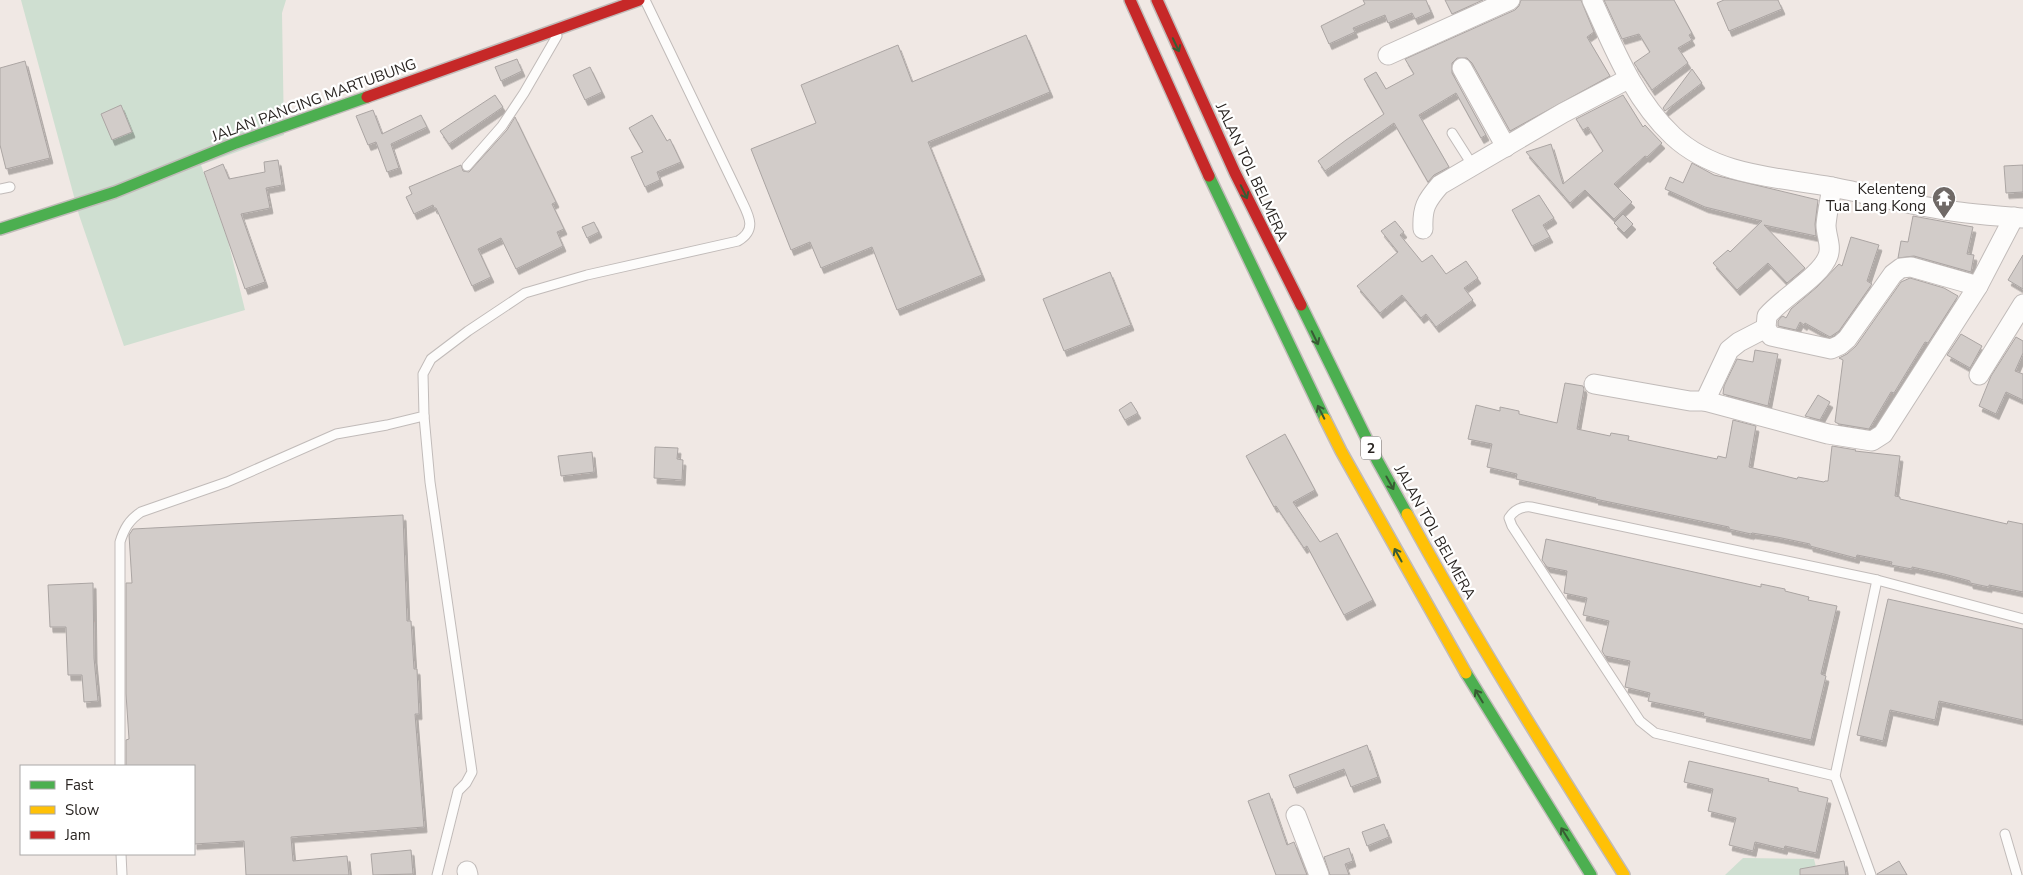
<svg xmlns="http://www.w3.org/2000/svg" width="2023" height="875" font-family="'Nunito Sans',sans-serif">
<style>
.green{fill:#cfdfd1}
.building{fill:#d2ccc9;stroke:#aba5a3;filter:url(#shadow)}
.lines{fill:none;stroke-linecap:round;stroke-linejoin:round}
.lane-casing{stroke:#c1bbb9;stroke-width:11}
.street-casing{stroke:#c1bbb9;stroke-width:21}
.fast-casing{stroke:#c1bbb9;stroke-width:14}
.slow-casing{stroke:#c1bbb9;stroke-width:14}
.jam-casing{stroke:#c1bbb9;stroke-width:14}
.lane{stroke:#fdfcfb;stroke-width:9}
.street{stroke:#fdfcfb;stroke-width:19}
.fast{stroke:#4caf50;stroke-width:11}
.slow{stroke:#ffc107;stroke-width:11}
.jam{stroke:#c62828;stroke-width:11}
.oneway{stroke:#385c34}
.labels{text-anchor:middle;stroke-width:4.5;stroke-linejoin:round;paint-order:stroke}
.shield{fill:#fff;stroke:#6a6664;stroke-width:1}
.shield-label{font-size:14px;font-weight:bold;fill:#2a2522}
.street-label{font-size:15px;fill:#2a2522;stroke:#fff}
.poi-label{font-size:15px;fill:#2a2522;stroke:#fff;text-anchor:end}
</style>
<defs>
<filter id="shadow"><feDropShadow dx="3" dy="5.5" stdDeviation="0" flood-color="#0004"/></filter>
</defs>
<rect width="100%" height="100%" fill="#f0e8e4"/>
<!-- green -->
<g class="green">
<polygon points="21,0 286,0 282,13 284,135 201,165 228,241 245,310 124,346 79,215"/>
<polygon points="1743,858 1814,859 1818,875 1725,875"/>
</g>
<!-- building -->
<g class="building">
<polygon points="1363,0 1426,0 1431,12 1415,19 1412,13 1388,23 1385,15 1353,28 1355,32 1329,44 1321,26 1365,4"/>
<polygon points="1445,0 1483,0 1452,14"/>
<polygon points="1521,0 1581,0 1594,32 1587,37 1610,76 1510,131 1472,63 1467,58 1457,58 1452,63 1452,73 1486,135 1481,138 1456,93 1419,115 1449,167 1434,175 1428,182 1394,123 1325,171 1318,161 1346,140 1384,114 1364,79 1376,72 1386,89 1414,74 1405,59 1515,10 1519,6"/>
<polygon points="1604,0 1674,0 1692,33 1689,35 1692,40 1678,48 1688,63 1652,90 1634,63 1650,52 1639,34 1622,39"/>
<polygon points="1724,0 1778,0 1782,9 1729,31 1717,3"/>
<polygon points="1026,35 1050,92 928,142 982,275 897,310 872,247 821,268 810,242 791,250 751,149 816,123 801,85 898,45 912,82"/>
<polygon points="517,59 522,71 501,81 495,67"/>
<polygon points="25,61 50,158 6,169 0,145 0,68"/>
<polygon points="590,67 602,92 585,100 573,75"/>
<polygon points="1692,69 1702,83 1665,111 1663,108"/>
<polygon points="495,95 503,107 449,144 440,131"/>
<polygon points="1623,95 1643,127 1645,125 1662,143 1647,157 1645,156 1614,184 1632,202 1614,219 1585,190 1570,203 1526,152 1551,144 1563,184 1603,151 1588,127 1583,130 1576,119"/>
<polygon points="121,105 132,132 112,140 101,114"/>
<polygon points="373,110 382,134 421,115 427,127 391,144 399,168 387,172 376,142 368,145 356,116"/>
<polygon points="652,115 667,141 670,139 681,162 657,172 660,180 645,187 631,157 643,152 629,128"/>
<polygon points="515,117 556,202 552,204 564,229 557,232 563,246 516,269 501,238 478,249 491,277 472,286 436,208 434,208 433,205 414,214 406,197 412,194 409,187 461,165 463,171 469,172 507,130"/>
<polygon points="278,160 282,185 266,188 270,208 241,214 265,282 245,289 204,172 223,164 229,179 265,172 264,162"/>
<polygon points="1692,163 1714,175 1818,200 1815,224 1816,236 1764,225 1805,268 1787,283 1768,263 1737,290 1713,263 1728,250 1730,252 1762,221 1705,207 1665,189 1670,177 1683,183"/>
<polygon points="2023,165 2023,192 2006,193 2004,166"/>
<polygon points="1539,195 1554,218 1543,225 1550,237 1532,246 1512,210"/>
<polygon points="1623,214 1633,224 1624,233 1614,223"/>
<polygon points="1913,216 1973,227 1967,254 1974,255 1971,272 1914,256 1898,258 1901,241 1908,242"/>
<polygon points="1395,221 1404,232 1400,235 1422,262 1432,255 1446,274 1466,261 1478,278 1464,288 1473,300 1436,327 1426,314 1421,318 1402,295 1380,313 1357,286 1398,252 1381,231"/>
<polygon points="594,222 599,232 587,238 582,227"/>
<polygon points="1851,237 1879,245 1867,281 1872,284 1839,331 1830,337 1805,323 1804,325 1800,322 1796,330 1778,326 1778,321 1781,317 1783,316 1786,318 1791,309 1817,287 1839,264 1842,266"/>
<polygon points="2023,255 2023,289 2008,280"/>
<polygon points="1110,272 1131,325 1064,351 1043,299"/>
<polygon points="1910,278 1944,288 1958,296 1928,343 1925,342 1894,393 1891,392 1869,429 1839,424 1835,422 1843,360 1839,358 1847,354 1856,346 1901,282"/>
<polygon points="1961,334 1982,346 1970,368 1947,355"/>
<polygon points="2016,337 2023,341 2023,353 2015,371 2023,374 2023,400 2006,392 1996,414 1979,406 1991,376"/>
<polygon points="1755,350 1778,354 1768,406 1723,394 1724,386 1737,359 1753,362"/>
<polygon points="1565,383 1583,386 1584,389 1577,429 1610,436 1611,433 1629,436 1628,440 1717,459 1718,456 1726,458 1733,420 1756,426 1749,467 1797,479 1798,477 1824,482 1825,481 1828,481 1832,446 1856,450 1855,451 1900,456 1895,496 1900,497 1900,499 2007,524 2008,521 2023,524 2023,592 1989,585 1989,587 1970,583 1970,581 1944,574 1912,567 1912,569 1891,565 1892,562 1857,555 1856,558 1810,546 1810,544 1777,537 1752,533 1751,534 1729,529 1729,527 1595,499 1596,498 1516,479 1517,474 1487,467 1492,444 1468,439 1476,405 1500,411 1500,407 1519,411 1519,414 1557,423"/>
<polygon points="1818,395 1830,402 1820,420 1805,416"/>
<polygon points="1131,402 1138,413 1125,420 1119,410"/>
<polygon points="1285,434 1315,490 1293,502 1320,542 1337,533 1373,600 1344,615 1307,546 1304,548 1276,506 1274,507 1246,456"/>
<polygon points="655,447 678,448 677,459 683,460 682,480 654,478"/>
<polygon points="592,452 594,472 561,476 558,456"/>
<polygon points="403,515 407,621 411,621 414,669 417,669 419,714 415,714 424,827 291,837 293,861 347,856 349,875 246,875 244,841 194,844 194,766 126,766 126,740 129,739 126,694 126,583 132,583 129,535 133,529"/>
<polygon points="1546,539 1761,587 1761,584 1785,589 1785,591 1809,597 1808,600 1837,606 1821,674 1826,676 1811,740 1703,716 1704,713 1648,701 1650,693 1625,687 1630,661 1605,656 1602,651 1609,621 1583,615 1587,598 1564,593 1567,571 1547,567 1542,560"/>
<polygon points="93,583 94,658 98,701 84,702 82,675 68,675 66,627 50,627 48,585"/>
<polygon points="1888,599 2023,629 2023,720 1939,701 1935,720 1890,710 1883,741 1857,735"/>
<polygon points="1367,745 1378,777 1351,787 1344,769 1294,788 1289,775"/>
<polygon points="1689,761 1769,779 1768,781 1798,788 1798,791 1828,798 1816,853 1785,846 1784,849 1755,842 1753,851 1729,845 1736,818 1708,811 1713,789 1684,782"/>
<polygon points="1269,793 1287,845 1294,842 1307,875 1276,875 1248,801"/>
<polygon points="1384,824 1389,837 1367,846 1362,832"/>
<polygon points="1349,848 1353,861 1345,864 1349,875 1330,875 1324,857"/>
<polygon points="411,850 413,874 373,875 371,854"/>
<polygon points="1844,861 1846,875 1800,875 1800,869"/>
<polygon points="1899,861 1907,875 1877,875 1877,874"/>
</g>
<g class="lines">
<!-- lane casing -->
<g class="lane-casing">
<g id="lane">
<polyline points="1452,133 1473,166"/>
<polyline points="467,166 502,126 524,93 557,36"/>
<polyline points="0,189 10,187"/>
<polyline points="424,416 430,482 472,772 466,783 458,791 437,875"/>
<path d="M120,766V542C124,529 129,520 141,512L227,482L336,434L387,425L424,416L423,374L431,359L468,331L525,293L587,275L738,241C760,228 746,212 738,193L645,0"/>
<path d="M1835,776L1655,733L1640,721L1512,526L1509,518C1514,510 1521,506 1531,507L1877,580L2023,619"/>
<polyline points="2005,834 2017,875"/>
<polyline points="121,854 122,875"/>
<polyline points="1871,875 1835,776 1877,580"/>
</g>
</g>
<!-- street casing -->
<g class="street-casing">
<g id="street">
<path d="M1592,0C1614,48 1633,98 1673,136C1716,176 1777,177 1832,187C1874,195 1916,207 1959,212C1980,215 2002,216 2023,218"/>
<polyline points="1388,55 1510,0"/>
<polyline points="1462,68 1506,147"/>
<path d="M1832,187C1830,200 1827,213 1826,225C1826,236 1832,246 1828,256C1821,276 1782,298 1767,316L1766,328L1771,336L1831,349L1840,345L1847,339L1893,274L1901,268L1911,267L1978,286L2014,217"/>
<path d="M1423,229C1422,208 1426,201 1440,185L1563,113L1628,79"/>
<polyline points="1979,375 2023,304"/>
<polyline points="1594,384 1690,401 1705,401 1729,350 1739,342 1766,328"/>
<polyline points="1705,401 1828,434 1872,441 1883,434 1978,286"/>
<polyline points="1296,815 1319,875"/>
<polyline points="467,871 468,875"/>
</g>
</g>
<!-- fast casing -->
<g class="fast-casing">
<g id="fast">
<polyline points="1209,176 1325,419"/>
<polyline points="0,229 115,192 236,143 367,97"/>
<polyline points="1301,305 1377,460 1407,514"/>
<polyline points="1466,673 1591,875"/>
</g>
</g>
<!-- slow casing -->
<g class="slow-casing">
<g id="slow">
<polyline points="1325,419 1341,451 1466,673"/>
<path d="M1407,514C1474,637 1549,756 1624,875"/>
</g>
</g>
<!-- jam casing -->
<g class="jam-casing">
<g id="jam">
<polyline points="1130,0 1209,176"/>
<polyline points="1157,0 1235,173 1301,305"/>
<polyline points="367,97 639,0"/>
</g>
</g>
<!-- lane -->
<use href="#lane" class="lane"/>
<!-- street -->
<use href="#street" class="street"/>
<!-- fast -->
<use href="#fast" class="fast"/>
<!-- slow -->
<use href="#slow" class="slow"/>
<!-- jam -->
<use href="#jam" class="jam"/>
</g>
<!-- one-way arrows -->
<defs><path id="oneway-shaft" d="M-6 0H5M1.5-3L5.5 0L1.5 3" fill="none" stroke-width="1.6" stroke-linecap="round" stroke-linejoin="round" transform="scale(1.25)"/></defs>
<g class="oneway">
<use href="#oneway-shaft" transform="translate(1176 45) rotate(65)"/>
<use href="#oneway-shaft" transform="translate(1244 192) rotate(64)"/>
<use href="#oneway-shaft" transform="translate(1315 338) rotate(64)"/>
<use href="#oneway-shaft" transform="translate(1321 412) rotate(-117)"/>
<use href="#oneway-shaft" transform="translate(1390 483) rotate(61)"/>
<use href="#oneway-shaft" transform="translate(1398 555) rotate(-119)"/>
<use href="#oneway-shaft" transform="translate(1479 696) rotate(-121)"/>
<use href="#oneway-shaft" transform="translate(1565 834) rotate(-122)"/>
</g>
<!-- icons -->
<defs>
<g id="temple-pin" transform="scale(1.25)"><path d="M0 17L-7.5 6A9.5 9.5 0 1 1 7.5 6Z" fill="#6f6966" stroke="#fff"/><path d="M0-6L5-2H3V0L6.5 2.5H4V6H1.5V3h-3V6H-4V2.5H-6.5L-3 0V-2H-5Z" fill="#fff"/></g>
</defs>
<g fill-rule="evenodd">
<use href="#temple-pin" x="1944" y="198"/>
</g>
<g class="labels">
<!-- shield labels -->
<rect class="shield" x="1361" y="436.5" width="20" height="23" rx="4"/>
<g class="shield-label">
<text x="1371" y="453">2</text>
</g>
<!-- street labels -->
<g class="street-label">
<text transform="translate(314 100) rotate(-20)" y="5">JALAN PANCING MARTUBUNG</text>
<text transform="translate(1252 172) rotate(65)" y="5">JALAN TOL BELMERA</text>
<text transform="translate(1435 532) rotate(61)" y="5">JALAN TOL BELMERA</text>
</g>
<!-- poi labels -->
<g class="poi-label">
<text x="1926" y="194">Kelenteng<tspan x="1926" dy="17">Tua Lang Kong</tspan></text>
</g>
</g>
<!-- legend -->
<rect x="20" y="765" width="175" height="90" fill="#ffffff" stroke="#aaa8a7"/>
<rect x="30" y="781" width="25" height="8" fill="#4caf50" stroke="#aaa8a7"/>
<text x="65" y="790" font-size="15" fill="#2a2522">Fast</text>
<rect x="30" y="806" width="25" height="8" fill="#ffc107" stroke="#aaa8a7"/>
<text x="65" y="815" font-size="15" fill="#2a2522">Slow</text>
<rect x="30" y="831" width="25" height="8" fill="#c62828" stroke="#aaa8a7"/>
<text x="65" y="840" font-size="15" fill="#2a2522">Jam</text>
</svg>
